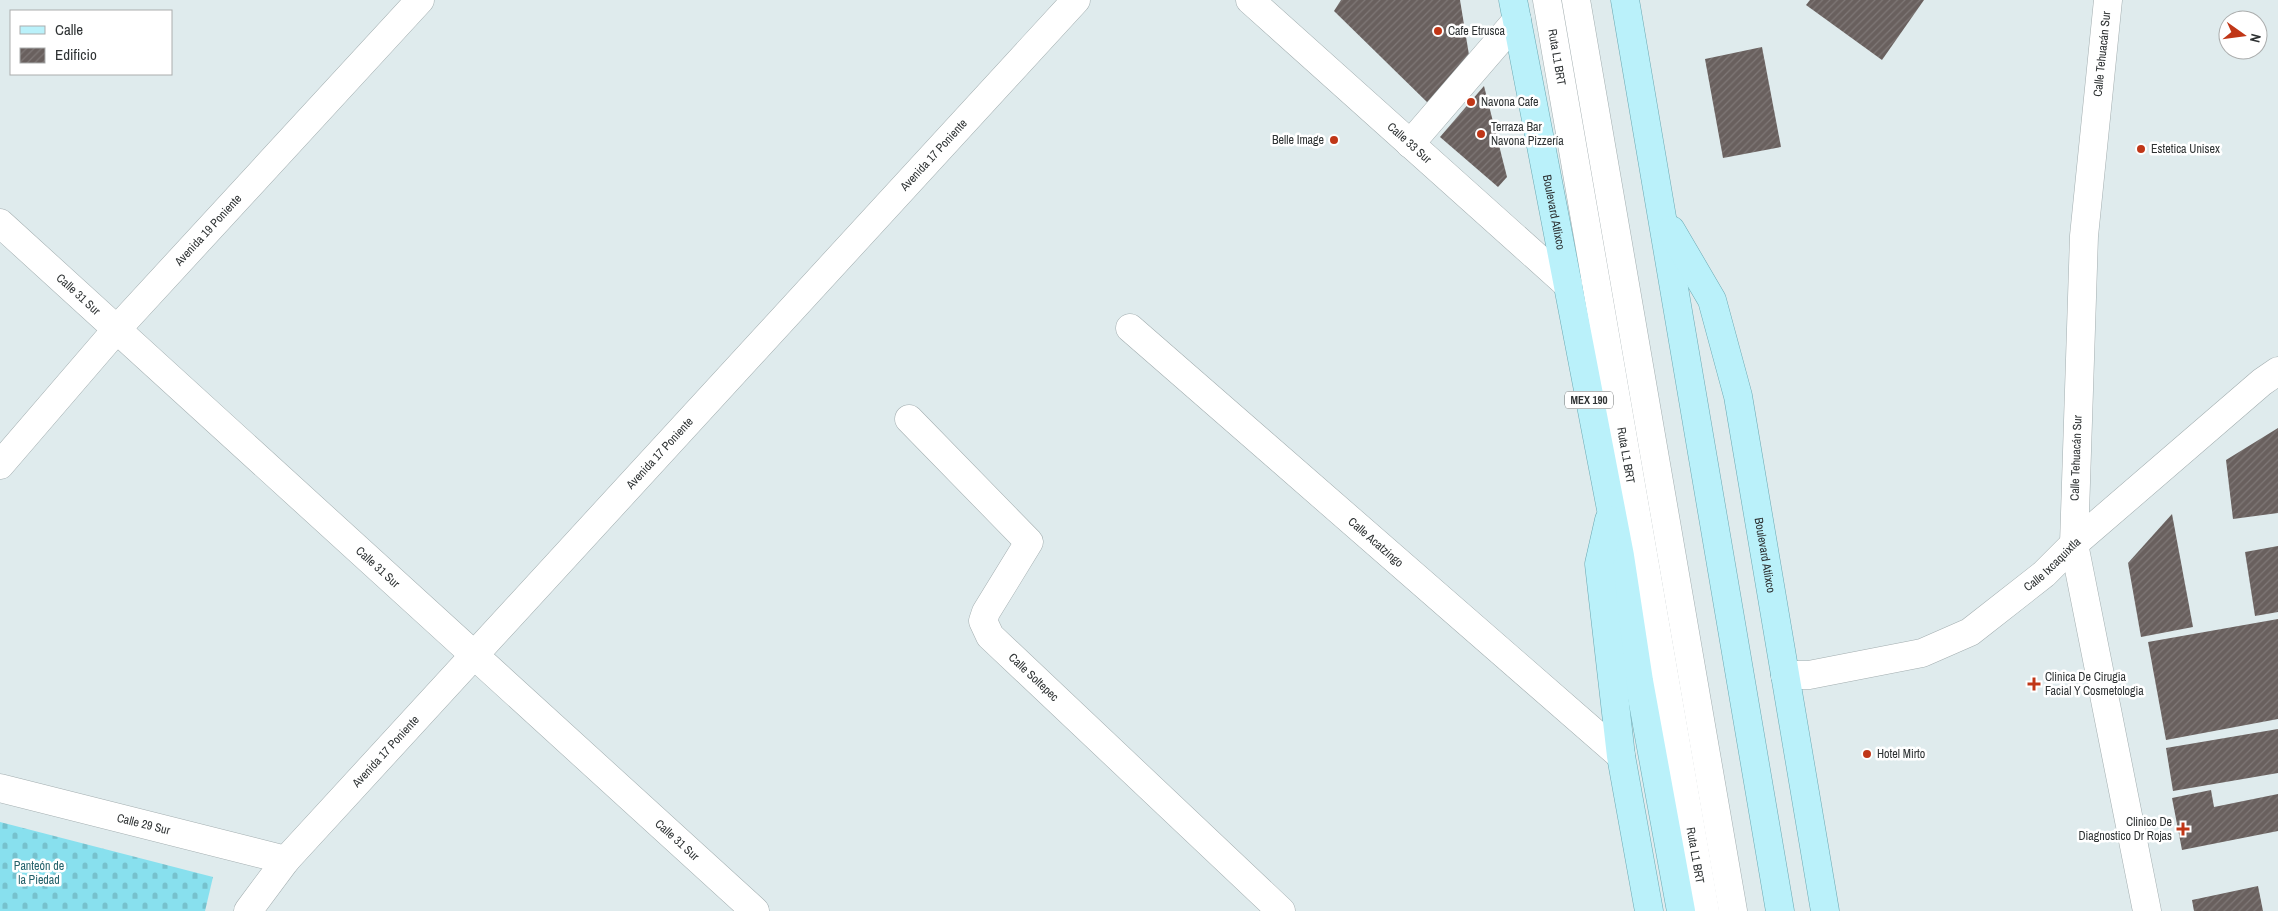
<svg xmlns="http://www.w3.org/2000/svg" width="2278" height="911" font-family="'Archivo Narrow',sans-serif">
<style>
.cemetery{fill:url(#cemetery-stones)}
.building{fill:url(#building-hatch)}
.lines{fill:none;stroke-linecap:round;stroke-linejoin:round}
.minor-casing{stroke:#a2adaf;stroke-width:29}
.major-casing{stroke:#6ba8b2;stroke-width:29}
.minor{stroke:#fff;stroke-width:28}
.major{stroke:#baf1fa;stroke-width:28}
.poi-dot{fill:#c03617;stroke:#fff;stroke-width:2}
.labels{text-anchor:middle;stroke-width:5;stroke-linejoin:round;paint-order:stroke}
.shield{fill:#fff;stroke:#6d7070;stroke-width:1}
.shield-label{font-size:11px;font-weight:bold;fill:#2e3233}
.poi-label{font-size:12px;fill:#2e3233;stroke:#fff;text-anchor:start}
.street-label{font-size:12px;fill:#2e3233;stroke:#fff}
.park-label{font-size:12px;fill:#25626b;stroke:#fff}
</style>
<defs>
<pattern id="cemetery-stones" width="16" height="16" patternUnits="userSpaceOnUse" patternTransform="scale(1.25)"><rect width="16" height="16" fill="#88e0ee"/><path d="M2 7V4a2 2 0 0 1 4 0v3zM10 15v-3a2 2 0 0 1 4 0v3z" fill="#76c1cd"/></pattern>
<pattern id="building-hatch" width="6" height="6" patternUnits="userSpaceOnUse" patternTransform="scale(1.25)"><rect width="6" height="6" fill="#69605e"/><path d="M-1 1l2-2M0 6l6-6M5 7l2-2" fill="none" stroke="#7f7877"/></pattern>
</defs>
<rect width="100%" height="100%" fill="#dfebed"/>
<!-- cemetery -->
<polygon class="cemetery" points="0,822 213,877 205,911 0,911"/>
<!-- building -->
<g class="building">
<polygon points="1341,0 1460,0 1469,55 1430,105 1334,11"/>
<polygon points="1810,0 1924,0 1882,60 1806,5"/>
<polygon points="1762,47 1781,147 1723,158 1705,59"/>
<polygon points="1484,86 1507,177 1498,187 1440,137"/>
<polygon points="2278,428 2278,513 2233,519 2226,460"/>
<polygon points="2172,514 2193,627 2141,637 2128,563"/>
<polygon points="2278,546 2278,612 2255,616 2245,552"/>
<polygon points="2278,619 2278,719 2166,740 2148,642"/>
<polygon points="2278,729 2278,773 2173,791 2166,748"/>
<polygon points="2211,790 2214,807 2278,794 2278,831 2182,850 2172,798"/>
<polygon points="2258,886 2263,911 2194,911 2192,900"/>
</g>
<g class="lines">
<!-- minor casing -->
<g class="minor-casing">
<g id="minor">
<path id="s1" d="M1250,0L1568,285"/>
<path id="s2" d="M1547,0L1705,911"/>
<polyline points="1576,0 1733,911"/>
<polyline points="2108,0 2084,236 2074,544 2147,911"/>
<polyline points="1410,144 1517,20"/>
<path id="s3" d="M0,223L755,911"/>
<path id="s4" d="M1130,328L1621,756"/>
<path id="s5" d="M909,419L1029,542L986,612L983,621L990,636L1281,911"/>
<path id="s6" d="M0,465L117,329L420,0"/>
<path id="s7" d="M1785,675H1809L1922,653L1970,632L2044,574L2074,544L2262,382L2278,371"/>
<path id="s8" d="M0,788L286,860"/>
<path id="s9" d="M248,911L286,860L1076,0"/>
</g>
</g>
<!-- major casing -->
<g class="major-casing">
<g id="major">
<path id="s10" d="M1513,0L1620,556L1639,681L1681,911"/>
<polyline points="1625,0 1780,911"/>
<path id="s11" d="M1671,230L1712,300L1738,396L1825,911"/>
<polyline points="1609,520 1599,564 1621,756 1649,911"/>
</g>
</g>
<!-- minor -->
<use href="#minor" class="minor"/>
<!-- major -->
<use href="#major" class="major"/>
</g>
<!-- markers -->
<g class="poi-dot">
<circle cx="1438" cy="31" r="5"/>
<circle cx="1471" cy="102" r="5"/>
<circle cx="1481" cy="134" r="5"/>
<circle cx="1334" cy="140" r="5"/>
<circle cx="2141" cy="149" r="5"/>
<path d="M2031.5 676.5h5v5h5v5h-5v5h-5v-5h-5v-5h5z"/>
<circle cx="1867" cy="754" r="5"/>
<path d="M2180.5 821.5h5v5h5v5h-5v5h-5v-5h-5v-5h5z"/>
</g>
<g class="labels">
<!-- shield labels -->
<rect class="shield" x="1565" y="391.5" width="48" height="17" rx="4"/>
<g class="shield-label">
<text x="1589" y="404">MEX 190</text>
</g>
<!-- poi labels -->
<g class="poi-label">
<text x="1448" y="35">Cafe Etrusca</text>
<text x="1481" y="106">Navona Cafe</text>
<text x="1491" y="131">Terraza Bar<tspan x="1491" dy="14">Navona Pizzería</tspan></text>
<text x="1324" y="144" text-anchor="end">Belle Image</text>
<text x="2151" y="153">Estetica Unisex</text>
<text x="2045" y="681">Clinica De Cirugia<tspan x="2045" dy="14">Facial Y Cosmetologia</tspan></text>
<text x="1877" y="758">Hotel Mirto</text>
<text x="2172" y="826" text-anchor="end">Clinico De<tspan x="2172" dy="14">Diagnostico Dr Rojas</tspan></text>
</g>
<!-- street labels -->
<g class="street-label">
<text transform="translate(2102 54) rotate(-84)" y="4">Calle Tehuacán Sur</text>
<text dy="4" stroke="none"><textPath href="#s2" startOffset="58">Ruta L1 BRT</textPath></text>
<text dy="4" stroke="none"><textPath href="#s1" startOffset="214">Calle 33 Sur</textPath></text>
<text dy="4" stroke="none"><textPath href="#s9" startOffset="1021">Avenida 17 Poniente</textPath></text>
<text dy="4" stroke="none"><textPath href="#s10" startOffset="216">Boulevard Atlixco</textPath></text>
<text dy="4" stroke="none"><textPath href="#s6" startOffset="314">Avenida 19 Poniente</textPath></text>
<text dy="4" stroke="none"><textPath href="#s3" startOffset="106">Calle 31 Sur</textPath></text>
<text dy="4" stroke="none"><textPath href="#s9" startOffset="616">Avenida 17 Poniente</textPath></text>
<text dy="4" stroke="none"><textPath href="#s2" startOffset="462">Ruta L1 BRT</textPath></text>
<text transform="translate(2076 458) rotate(-88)" y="4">Calle Tehuacán Sur</text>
<text dy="4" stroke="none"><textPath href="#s4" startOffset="326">Calle Acatzingo</textPath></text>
<text dy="4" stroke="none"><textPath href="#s11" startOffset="342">Boulevard Atlixco</textPath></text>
<text dy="4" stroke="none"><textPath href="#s7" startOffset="298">Calle Ixcaquixtla</textPath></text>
<text dy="4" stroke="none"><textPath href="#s3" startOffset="511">Calle 31 Sur</textPath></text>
<text dy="4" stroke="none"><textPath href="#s5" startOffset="340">Calle Soltepec</textPath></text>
<text dy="4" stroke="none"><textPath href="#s9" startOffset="211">Avenida 17 Poniente</textPath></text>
<text dy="4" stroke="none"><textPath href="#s8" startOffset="148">Calle 29 Sur</textPath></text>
<text dy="4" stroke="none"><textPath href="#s3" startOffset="916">Calle 31 Sur</textPath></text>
<text dy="4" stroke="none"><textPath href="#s2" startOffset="868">Ruta L1 BRT</textPath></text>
</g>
<!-- park labels -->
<g class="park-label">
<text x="39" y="870">Panteón de<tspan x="39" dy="14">la Piedad</tspan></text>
</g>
</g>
<!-- legend -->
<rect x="10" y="10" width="162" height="65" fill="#ffffff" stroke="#abadad"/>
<rect x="20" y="26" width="25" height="8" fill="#baf1fa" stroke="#abadad"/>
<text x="55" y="35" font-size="15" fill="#2e3233">Calle</text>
<rect x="20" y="48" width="25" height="15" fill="url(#building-hatch)" stroke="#abadad"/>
<text x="55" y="60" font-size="15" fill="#2e3233">Edificio</text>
<!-- north arrow -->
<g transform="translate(2243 35) rotate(104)"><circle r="24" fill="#ffffff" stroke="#abadad"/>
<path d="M0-4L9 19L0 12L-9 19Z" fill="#c03617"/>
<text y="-8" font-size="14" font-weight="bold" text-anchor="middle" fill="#2e3233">N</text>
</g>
</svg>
